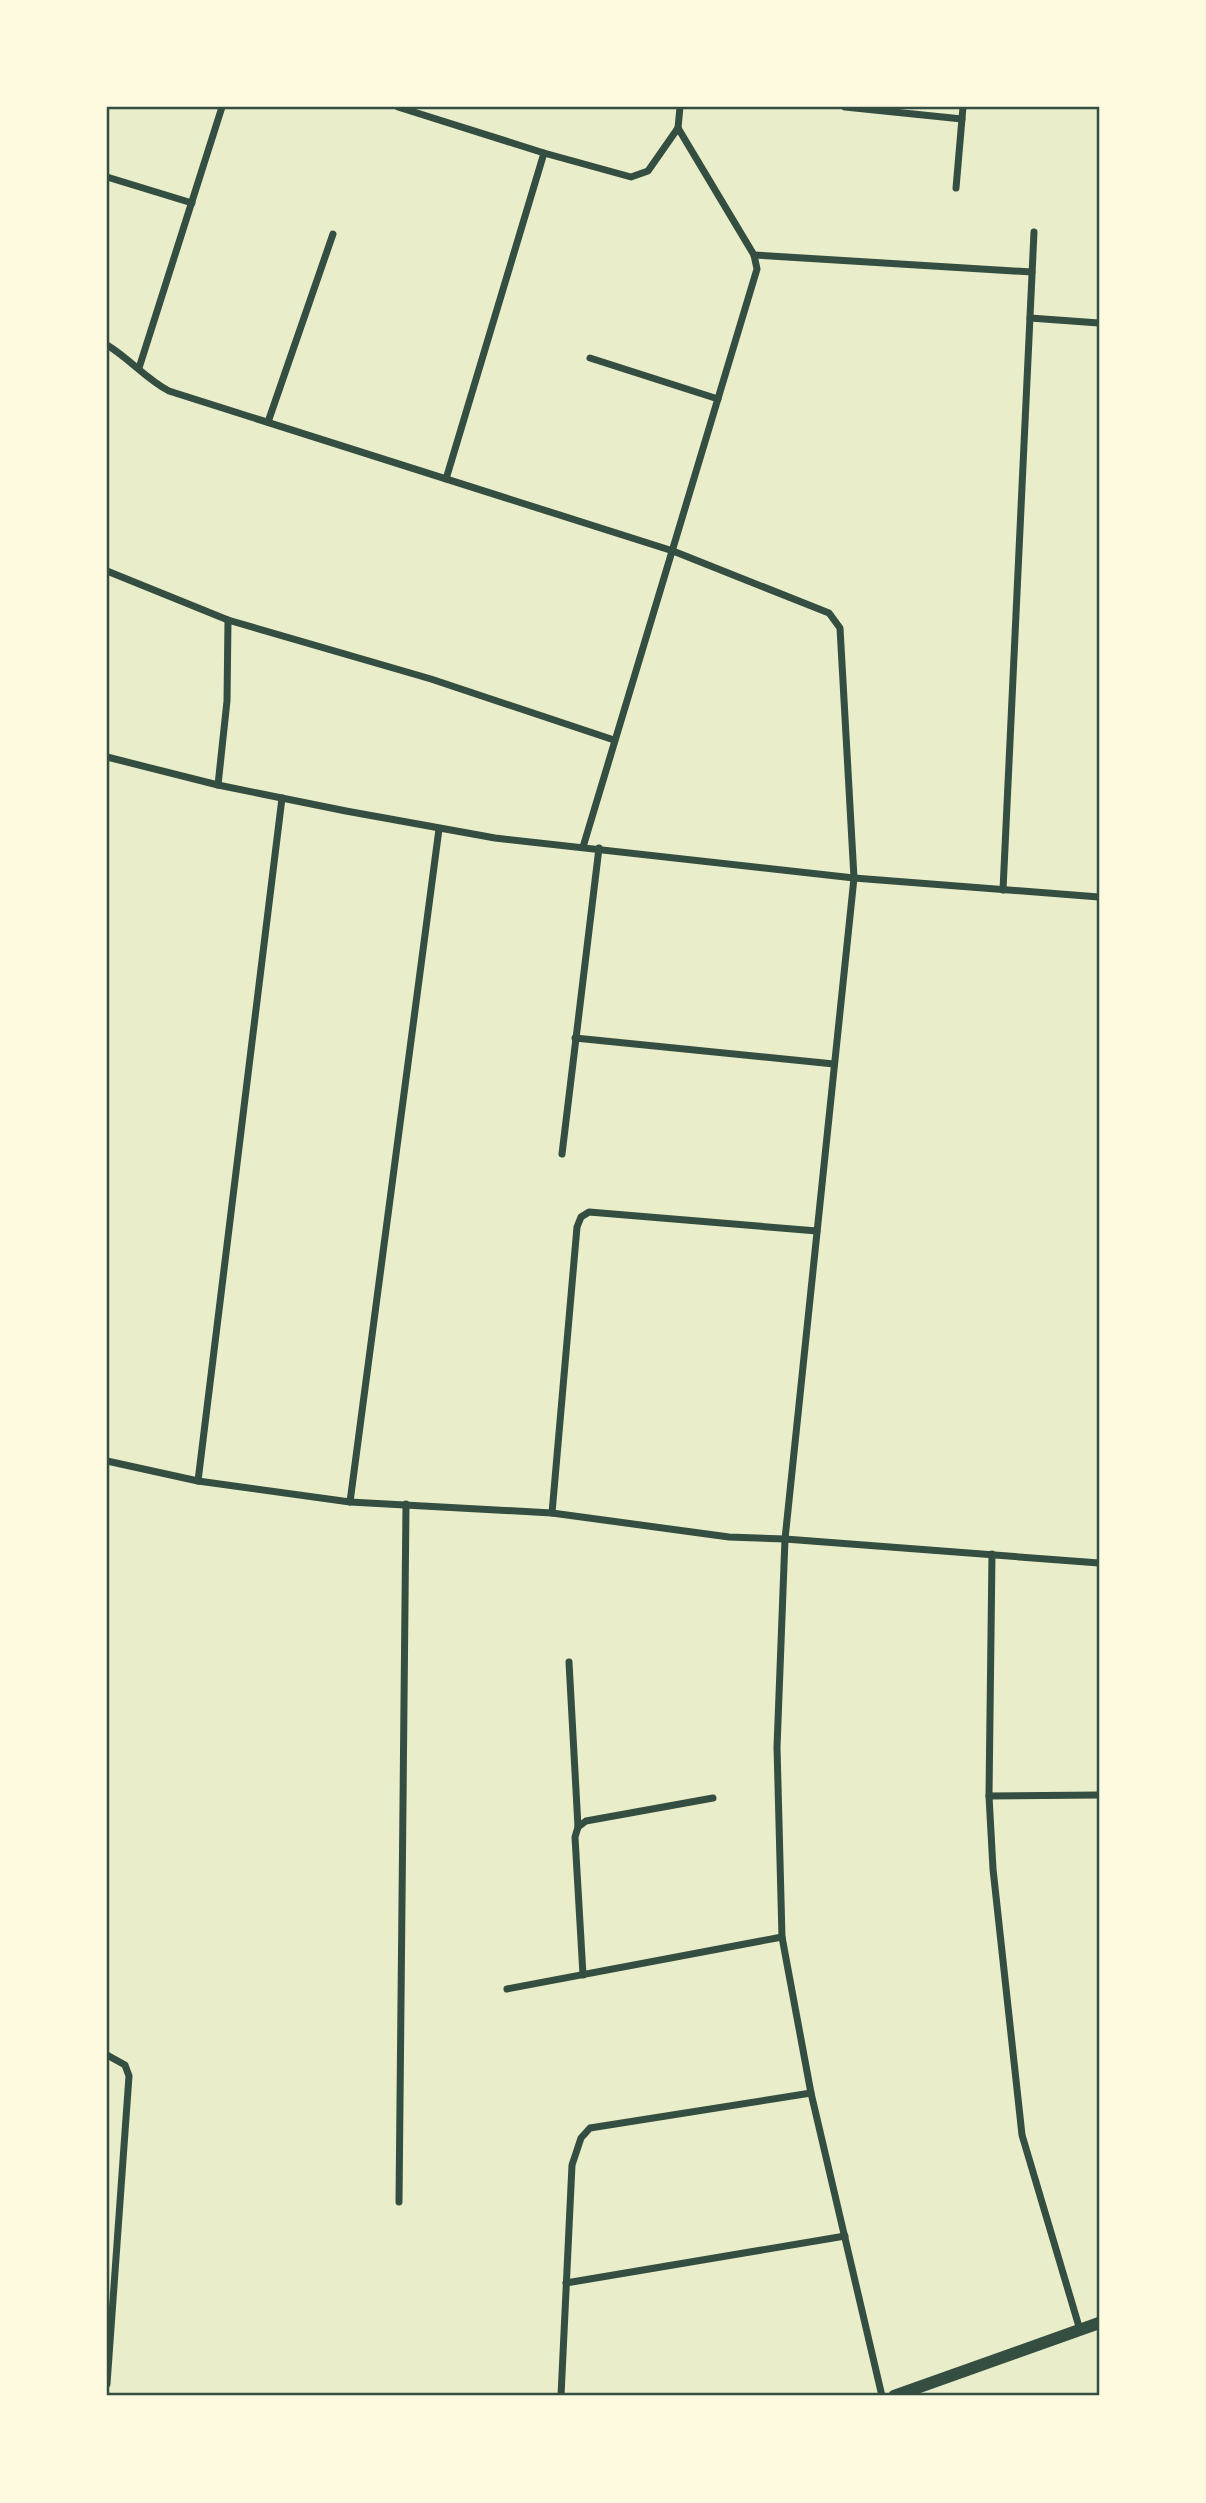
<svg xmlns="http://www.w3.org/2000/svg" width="1206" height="2503" font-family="Overpass,sans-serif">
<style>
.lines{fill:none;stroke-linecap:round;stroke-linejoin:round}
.minor{stroke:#344e41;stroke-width:7}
.tertiary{stroke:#344e41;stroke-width:12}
.neatline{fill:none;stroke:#344e41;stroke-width:2.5}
</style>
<rect width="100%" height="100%" fill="#e9edc9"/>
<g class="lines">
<!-- minor -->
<g class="minor">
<polyline points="398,107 544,153 631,177 648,171 678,128 680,107"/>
<polyline points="845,107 962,119"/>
<polyline points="107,177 192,203"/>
<polyline points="956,188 963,107"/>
<polyline points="754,255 1032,272"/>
<polyline points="1030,318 1099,323"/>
<path d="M107,345C130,359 146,379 169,391L673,551L829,613L840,628L854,878L785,1539L777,1747L782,1937L811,2093L882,2396"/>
<polyline points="590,358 718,399"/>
<polyline points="139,368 222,107"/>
<polyline points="268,422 333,234"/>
<polyline points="446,479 544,153"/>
<polyline points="107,571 228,620 431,679 614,740"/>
<polyline points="107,757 218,785 346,811 495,838 854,878 1099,897"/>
<polyline points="218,785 227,701 228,620"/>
<polyline points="583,847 757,269 754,255 678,128"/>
<polyline points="1003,890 1034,232"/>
<polyline points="575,1038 834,1064"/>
<polyline points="562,1154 599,848"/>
<polyline points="107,1461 198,1481 350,1502 552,1513 729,1537 785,1539 1099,1563"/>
<polyline points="198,1481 282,798"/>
<polyline points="350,1502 439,829"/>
<polyline points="552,1513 577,1227 581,1217 589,1212 817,1231"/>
<polyline points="992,1554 989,1796 993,1869 1022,2135 1080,2330"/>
<polyline points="569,1662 578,1827"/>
<polyline points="989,1796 1099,1795"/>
<polyline points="583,1975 575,1837 578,1827 586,1821 713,1798"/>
<polyline points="507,1989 782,1937"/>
<polyline points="107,2055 125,2065 129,2076 107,2384"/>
<polyline points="399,2202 406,1504"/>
<polyline points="566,2283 845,2236"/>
<polyline points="561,2396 572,2165 581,2138 590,2128 811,2093"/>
</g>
<!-- tertiary -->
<polyline class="tertiary" points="894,2396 1099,2323"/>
</g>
<!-- border -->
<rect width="1206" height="2503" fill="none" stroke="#fefae0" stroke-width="217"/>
<rect x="108" y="108" width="990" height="2286" class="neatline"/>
</svg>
